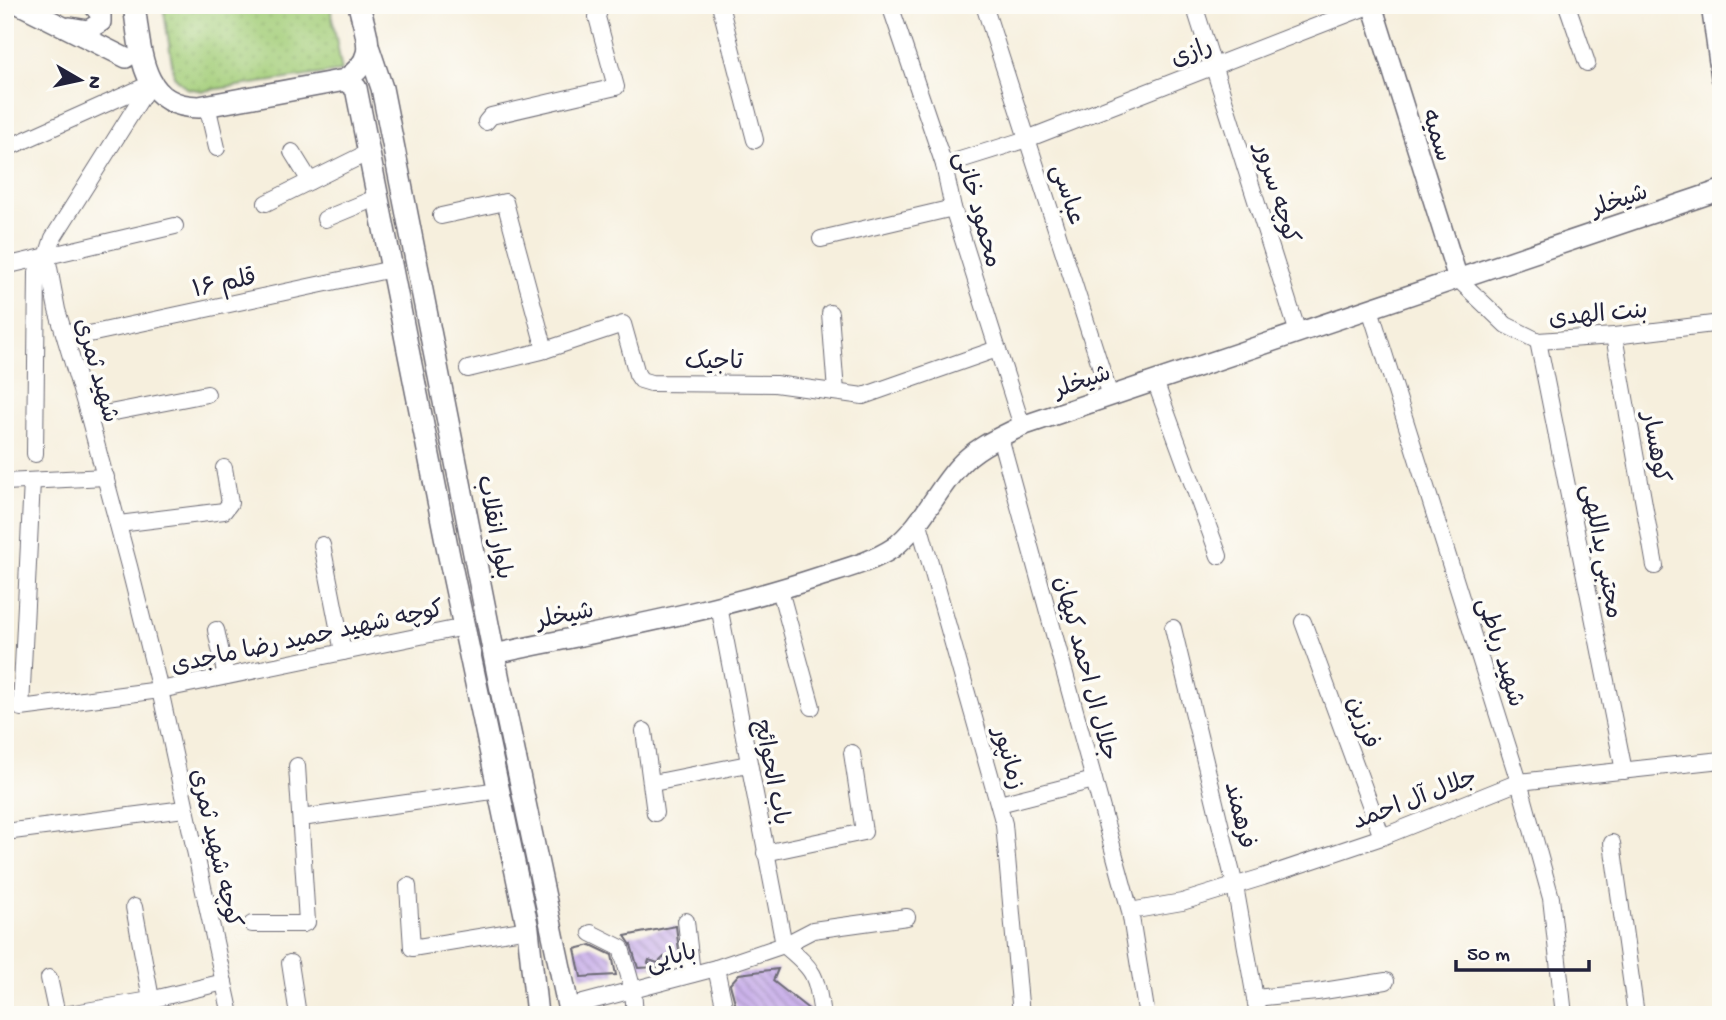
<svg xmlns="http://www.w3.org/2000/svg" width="1726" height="1020" font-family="'Gochi Hand','Playpen Sans Arabic',sans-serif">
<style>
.park{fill:url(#park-dots);stroke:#62785a;stroke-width:2}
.building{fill:url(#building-back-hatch)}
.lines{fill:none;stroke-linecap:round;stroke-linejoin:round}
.minor-casing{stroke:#6c6a74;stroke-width:18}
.tertiary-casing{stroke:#6c6a74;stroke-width:22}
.secondary-casing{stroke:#6c6a74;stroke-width:24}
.minor{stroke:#fff;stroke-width:16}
.tertiary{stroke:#fff;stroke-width:19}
.secondary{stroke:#fff;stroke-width:21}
.labels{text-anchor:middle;stroke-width:7;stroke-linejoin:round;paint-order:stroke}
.street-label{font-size:24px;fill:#22223b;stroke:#fdfcf7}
</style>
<defs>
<pattern id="park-dots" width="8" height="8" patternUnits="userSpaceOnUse" patternTransform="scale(1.75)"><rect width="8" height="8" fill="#a3cd78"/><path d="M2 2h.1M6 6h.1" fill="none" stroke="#8cb069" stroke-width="1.8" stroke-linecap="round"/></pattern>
<pattern id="building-back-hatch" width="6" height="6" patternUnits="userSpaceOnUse" patternTransform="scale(1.75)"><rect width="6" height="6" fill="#c1a4e7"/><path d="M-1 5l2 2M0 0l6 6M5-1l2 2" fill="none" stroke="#9c85bc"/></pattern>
</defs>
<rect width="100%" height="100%" fill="#fdfcf7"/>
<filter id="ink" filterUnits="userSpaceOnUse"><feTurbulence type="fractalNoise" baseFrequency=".0143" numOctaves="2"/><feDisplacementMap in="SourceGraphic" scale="14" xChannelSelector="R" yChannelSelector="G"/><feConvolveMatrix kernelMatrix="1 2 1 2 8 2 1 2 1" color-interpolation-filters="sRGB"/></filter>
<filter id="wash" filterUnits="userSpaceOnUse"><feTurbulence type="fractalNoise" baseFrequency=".00686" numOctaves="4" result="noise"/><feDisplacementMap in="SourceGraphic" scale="28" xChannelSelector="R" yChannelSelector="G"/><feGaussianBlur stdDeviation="1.57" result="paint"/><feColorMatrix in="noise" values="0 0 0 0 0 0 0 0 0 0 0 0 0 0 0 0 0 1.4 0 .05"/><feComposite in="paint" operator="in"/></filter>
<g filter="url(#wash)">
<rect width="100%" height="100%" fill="#f6efdd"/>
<!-- park -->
<polygon class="park" points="163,5 330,5 342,71 203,91 186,88 174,76"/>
<g id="blocks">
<!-- building -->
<g class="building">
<polygon points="676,926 680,960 670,963 664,957 658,963 649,960 648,963 658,967 638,968 631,945 625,936"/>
<polygon points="591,945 612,955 616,975 581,977 575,949"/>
<polygon points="778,969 773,981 811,1011 811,1015 742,1015 737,1010 730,984 739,974"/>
</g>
</g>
</g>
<g filter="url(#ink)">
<use href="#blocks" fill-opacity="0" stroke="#6c6a74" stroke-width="2"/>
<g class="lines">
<!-- minor casing -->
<g class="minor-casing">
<g id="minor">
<polyline points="720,5 755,140"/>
<polyline points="890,5 944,165 953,208 1022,426"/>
<polyline points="984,5 1110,396"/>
<polyline points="1194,5 1298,333"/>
<polyline points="1567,5 1587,63"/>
<polyline points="150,84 53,238 47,257 57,310 89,417 129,566 160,690 231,1015"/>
<polyline points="207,105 217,148"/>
<polyline points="486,122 491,116 616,87 597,17 601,5"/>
<polyline points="5,149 150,84"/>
<polyline points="292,152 310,181"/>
<polyline points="944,165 1027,139 1371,5"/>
<polyline points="266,203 369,152"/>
<polyline points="441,216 505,202 545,350"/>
<polyline points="325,219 378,197"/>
<polyline points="821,239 953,208"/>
<polyline points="5,266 175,226"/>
<polyline points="1458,279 1506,325 1538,341 1614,336 1721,323"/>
<polyline points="1370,309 1519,782 1551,898 1564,1015"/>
<polyline points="830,313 836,392"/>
<polyline points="1614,336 1655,566"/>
<polyline points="66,339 392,269"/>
<polyline points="1538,341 1624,771"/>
<polyline points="468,369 542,351 623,324 637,374 641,380 651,383 775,384 863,396 997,349"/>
<polyline points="1155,381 1219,556"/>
<polyline points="89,417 207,394"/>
<polyline points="1000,437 1130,911 1146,1010"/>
<polyline points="35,454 37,272 47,257"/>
<polyline points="32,481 21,708 160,690 464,627"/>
<polyline points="5,482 106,477"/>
<polyline points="918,520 1004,824 1021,1015"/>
<polyline points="119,524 224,511 230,503 224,468"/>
<polyline points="322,545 343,652"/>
<polyline points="780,590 812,707"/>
<polyline points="719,606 784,945"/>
<polyline points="1303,622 1382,837"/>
<polyline points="1173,628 1235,886 1258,1015"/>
<polyline points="216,630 226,676"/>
<polyline points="644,731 655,813"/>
<polyline points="653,783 748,764"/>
<polyline points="999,804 1094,780"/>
<polyline points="301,818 499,790"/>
<polyline points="5,832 184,809"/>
<polyline points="1612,843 1636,1015"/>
<polyline points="765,853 864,832 852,753"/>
<polyline points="408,886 412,948 528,929"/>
<polyline points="134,907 154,1015"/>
<polyline points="1130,911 1182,902 1263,877 1382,837 1519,782 1721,760"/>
<polyline points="686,921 692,974"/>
<polyline points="252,924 303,924 307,922 297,766"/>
<polyline points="591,933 621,948 633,990 635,1015"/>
<path d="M784,945C816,971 816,975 822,1015"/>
<polyline points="290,963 298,1015"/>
<polyline points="716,968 726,1015"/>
<polyline points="49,978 57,1015"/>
<polyline points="1255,998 1317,992 1386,981"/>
<polyline points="568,1007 716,968 784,945 813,930 907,917"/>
<polyline points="63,1015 150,1000 224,982"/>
</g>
</g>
<!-- tertiary casing -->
<g class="tertiary-casing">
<g id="tertiary">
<polyline points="20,5 126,58"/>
<polyline points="1372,5 1458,279"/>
<polyline points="1711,5 1721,77"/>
<polyline points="70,27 88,30 101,22 101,15 93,5"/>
<path d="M494,654C603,631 713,612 819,577C843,569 872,562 893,548C921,527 936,491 959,466C976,447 1000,437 1022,426L1721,190"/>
</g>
</g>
<!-- secondary casing -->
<g class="secondary-casing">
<g id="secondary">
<path d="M134,5C141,51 140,107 199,107L345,80C379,57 367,40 359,5"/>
<polyline points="369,49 382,88 501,690 570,1015"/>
<polyline points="345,80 356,88 449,556 528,929 537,1015"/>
</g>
</g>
<!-- minor -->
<use href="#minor" class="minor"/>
<!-- tertiary -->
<use href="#tertiary" class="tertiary"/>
<!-- secondary -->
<use href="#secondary" class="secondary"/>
</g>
</g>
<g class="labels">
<!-- street labels -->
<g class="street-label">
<text transform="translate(1191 51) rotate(-21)" y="8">رازی</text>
<text transform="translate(1438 135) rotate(73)" y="8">سمیه</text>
<text transform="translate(1278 193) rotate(73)" y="8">کوچه سرور</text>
<text transform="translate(1069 194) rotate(72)" y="8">عباسی</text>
<text transform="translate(1619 199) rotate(-19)" y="8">شیخلر</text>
<text transform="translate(979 209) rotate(74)" y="8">محمود خانی</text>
<text transform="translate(224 282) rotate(-12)" y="8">قلم ۱۶</text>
<text transform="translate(1598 313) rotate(-5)" y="8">بنت الهدی</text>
<text x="714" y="368">تاجیک</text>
<text transform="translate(98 370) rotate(74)" y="8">شهید ثمری</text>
<text transform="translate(1082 380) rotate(-19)" y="8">شیخلر</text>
<text transform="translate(1657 447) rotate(80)" y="8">کوهسار</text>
<text transform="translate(496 527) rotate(79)" y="8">بلوار انقلاب</text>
<text transform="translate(1603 551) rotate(79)" y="8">مجتبی یداللهی</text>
<text transform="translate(565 614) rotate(-12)" y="8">شیخلر</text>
<text transform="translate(307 636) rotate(-12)" y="8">کوچه شهید حمید رضا ماجدی</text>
<text transform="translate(1502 652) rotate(73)" y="8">شهید رباطی</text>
<text transform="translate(1087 668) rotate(75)" y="8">جلال ال احمد کیهان</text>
<text transform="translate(1364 722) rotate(70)" y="8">فرزین</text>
<text transform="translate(1010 758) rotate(74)" y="8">زمانپور</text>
<text transform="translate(773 772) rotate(79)" y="8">باب الحوائج</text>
<text transform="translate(1414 798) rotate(-21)" y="8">جلال آل احمد</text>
<text transform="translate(1241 815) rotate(77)" y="8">فرهمند</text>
<text transform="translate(217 848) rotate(77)" y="8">کوچه شهید ثمری</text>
<text transform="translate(671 956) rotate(-14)" y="8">بابایی</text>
</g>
</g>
<!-- margin -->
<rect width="1726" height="1020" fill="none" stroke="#fdfcf7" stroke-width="28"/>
<!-- north arrow -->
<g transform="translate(80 80) rotate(99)" stroke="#fdfcf7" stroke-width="5" paint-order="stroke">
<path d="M0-5L12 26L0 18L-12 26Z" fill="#22223b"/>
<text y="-10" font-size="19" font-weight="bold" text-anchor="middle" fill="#22223b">N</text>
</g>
<!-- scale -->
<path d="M1456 960v10h133v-10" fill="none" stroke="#22223b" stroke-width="3.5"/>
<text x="1467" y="960" font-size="21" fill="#22223b" stroke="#fdfcf7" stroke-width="5" paint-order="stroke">50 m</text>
</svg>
